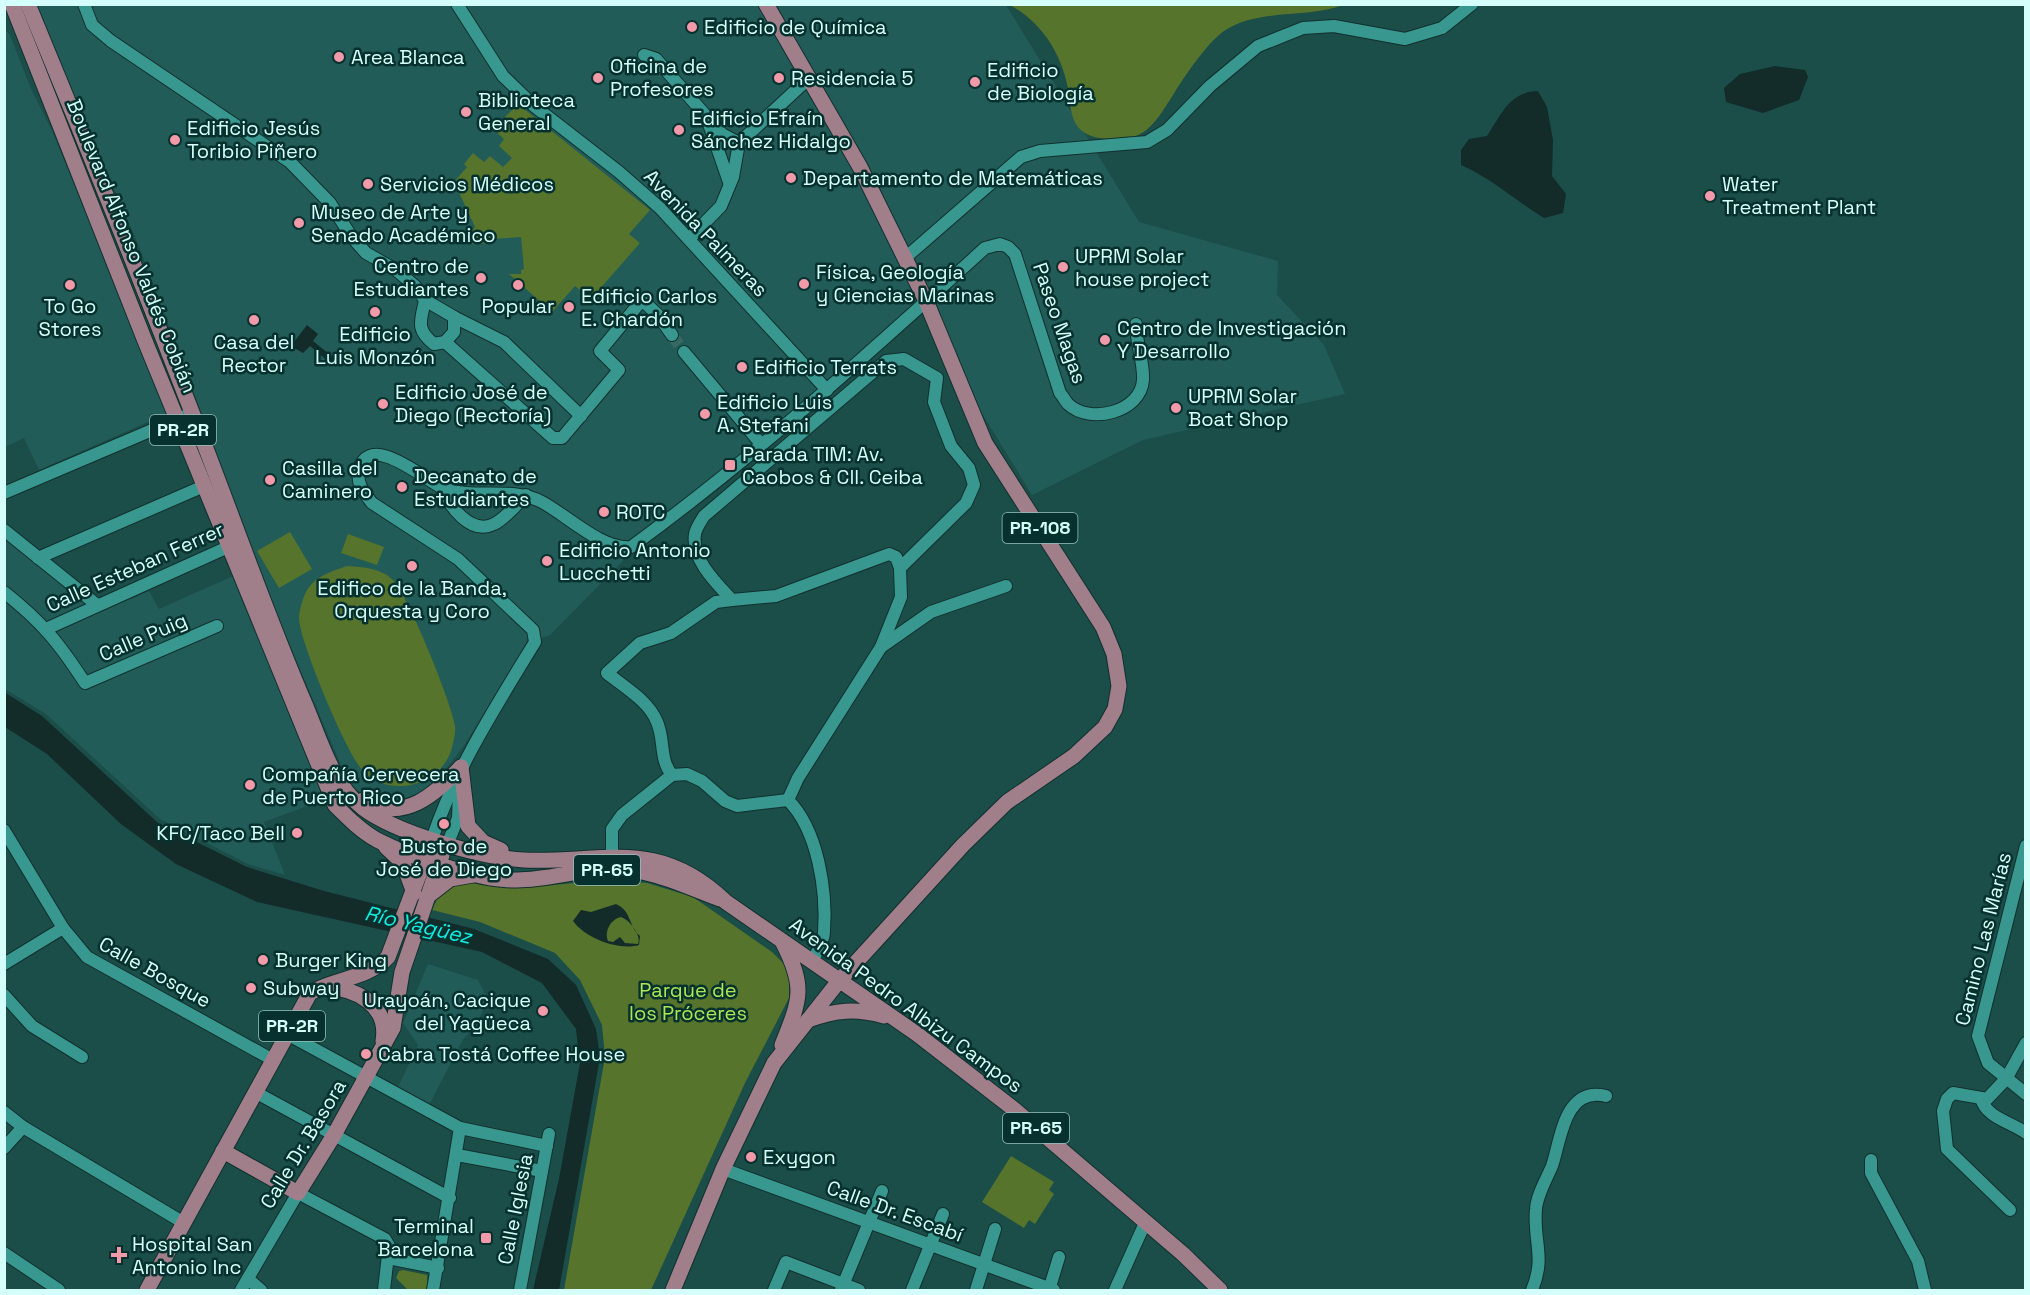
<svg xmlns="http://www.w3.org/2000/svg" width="2030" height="1295" font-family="'Space Grotesk',sans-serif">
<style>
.built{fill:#225c58}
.green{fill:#56742b}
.water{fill:#132b29;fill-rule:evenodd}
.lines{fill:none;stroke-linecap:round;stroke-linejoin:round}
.minor-tunnel{stroke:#376864;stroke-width:12;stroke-dasharray:12 6;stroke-linecap:butt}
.minor-casing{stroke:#12302d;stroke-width:14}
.major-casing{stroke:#12302d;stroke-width:17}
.minor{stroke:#389890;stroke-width:12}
.major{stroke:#a07f8b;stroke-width:15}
.poi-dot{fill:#f39aaa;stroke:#07312e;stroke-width:2}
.labels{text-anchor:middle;stroke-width:5;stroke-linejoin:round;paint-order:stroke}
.shield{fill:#07312e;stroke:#96c1bd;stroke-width:1.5}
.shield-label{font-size:18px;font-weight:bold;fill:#d4fffa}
.poi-label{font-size:20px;fill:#d4fffa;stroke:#07312e;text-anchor:start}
.street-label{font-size:20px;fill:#d4fffa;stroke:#07312e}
.park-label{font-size:20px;fill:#ade655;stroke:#07312e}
.water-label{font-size:21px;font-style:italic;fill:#13ede1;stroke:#07312e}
</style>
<rect width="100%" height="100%" fill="#1b4d49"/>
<!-- built -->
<g class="built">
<polygon points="35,5 1006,5 1139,222 1278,261 1277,295 1324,345 1345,394 1143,440 1032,495 980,410 938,311 929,308 921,311 829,392 631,553 550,635 529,643 463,747 431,788 399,801 373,799 350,786 341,765 279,620 138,244"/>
<polygon points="4,29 10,35 31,89 52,131 168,413 39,470 24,438 5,447"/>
<polygon points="4,539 97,613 149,591 159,609 233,576 326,799 264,822 285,875 248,864 160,819 46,714 5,689"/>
<polygon points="428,964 478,980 488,999 475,1028 464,1038 429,1105 398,1087 418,1045 403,1023"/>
</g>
<!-- green -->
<g class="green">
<path d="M1010,5H1343C1306,19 1257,8 1224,31C1207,43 1184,77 1173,95C1155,123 1145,143 1107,139C1097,138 1085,136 1078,127C1070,117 1070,101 1068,88C1061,53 1042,23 1010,5Z"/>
<polygon points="518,104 650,210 629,234 640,243 591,299 575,286 552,312 509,274 521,274 521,270 524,269 521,237 494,239 494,243 472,244 465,238 475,227 454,182 467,167 464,164 473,153 484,162 490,156 503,167 512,158 499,146 504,139 493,129"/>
<polygon points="290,532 312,569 279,588 257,551"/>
<polygon points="348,534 384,547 377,565 341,553"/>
<path d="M347,566C363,567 381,568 393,580C408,595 452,704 455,726C456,733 453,742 452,748C442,785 391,799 364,772C348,758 299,640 299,618C299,611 303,598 306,592C315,576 330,572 347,566Z"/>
<polygon points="607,880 647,883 693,897 772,952 784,964 789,979 789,998 745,1083 651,1290 564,1290 605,1057 602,1025 580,980 555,953 480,922 432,910 441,891 458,882 532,887"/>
<polygon points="1011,1156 1054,1182 1049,1190 1054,1194 1035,1224 1029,1220 1024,1228 982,1202"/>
<polygon points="403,1270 427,1275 428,1290 408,1290 396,1278 399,1271"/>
</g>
<!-- water -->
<g class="water">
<polygon points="1775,66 1805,70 1808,77 1799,100 1763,113 1726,102 1724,88 1740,74"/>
<path d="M1538,91L1547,107L1553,140L1552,176L1566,194L1563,213L1544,218C1516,201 1491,178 1461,165V150L1469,139L1487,136C1501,115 1509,92 1538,91Z"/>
<polygon points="307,325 318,334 313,341 334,358 329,362 310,346 303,353 291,346"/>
<polygon points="4,692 42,716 158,823 247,867 324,891 474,929 548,959 576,985 596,1029 600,1057 559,1290 533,1290 559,1179 580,1063 576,1029 542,983 482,952 257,902 176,864 121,824 47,754 5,727"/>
<path d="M616,904C632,911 628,926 640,936L639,945C619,951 585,938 573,921L581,910L591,912ZM621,917C630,920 642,936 638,944L625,943L620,937L613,942L608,941C604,931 611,919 621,917Z"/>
</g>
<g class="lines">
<!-- minor-tunnel -->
<polyline class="minor-tunnel" points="672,335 684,352"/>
<!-- minor casing -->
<g class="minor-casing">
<g id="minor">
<path d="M84,4L92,25L111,41L290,162L330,203L351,236L366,253L396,270L415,286L425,300L454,317V332L445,342L434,344C415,329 421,321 425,300"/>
<polyline points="457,4 503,76 534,106 619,172 660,208 827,390"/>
<polyline points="644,55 656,59 722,134 739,143"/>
<polyline points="709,124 729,182"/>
<polyline points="690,238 721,206 733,177 739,143 809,78"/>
<polyline points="905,258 1021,157 1040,151 1147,142 1167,130 1210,86 1258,46 1303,28 1334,26 1405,39 1442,28 1472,4"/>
<polyline points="454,317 504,342 581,416"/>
<polyline points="445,342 553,438 562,438 619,370 600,351 642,300 658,315 672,335"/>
<polyline points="684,352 761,444"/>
<path d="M441,487C449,505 470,536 494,524C505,519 517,504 526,495"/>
<polyline points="4,493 185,416"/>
<polyline points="4,530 97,605"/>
<polyline points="38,558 204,486"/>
<path d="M4,592C42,622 59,643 85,683L217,626"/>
<polyline points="46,629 237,543"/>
<path d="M881,647L901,597L900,569V568L896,557L889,554L776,596L732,600C716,583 691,559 695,534C696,528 701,521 704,516L886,361L904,359L937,378L934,402L951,446L969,468L974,485L966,503L900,568"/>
<path d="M672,775C659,759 665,740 657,722C649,701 624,687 607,673L640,643L671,633L716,602L732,600"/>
<path d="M788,800C818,830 827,891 824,932C824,942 816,953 812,962"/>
<polyline points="4,830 63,928 87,957 273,1060"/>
<path d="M432,839C456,768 496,706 535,642L533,630L458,559L372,503C365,494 356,484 359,471C368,429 426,481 443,488C475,500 511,486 542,502C568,516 602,550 631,547C756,456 870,352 985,248L1000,244L1008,247L1015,254L1060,393C1063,396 1065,401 1068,404C1090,425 1141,412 1143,380C1144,362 1136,343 1136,324"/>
<polyline points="447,845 458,818 459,792"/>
<polyline points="2026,846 1978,1036 1988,1063 2026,1094"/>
<polyline points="612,865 612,829 622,815 672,775 687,774 702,781 725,801 737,806 788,800 798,778 881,647 931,612 1006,586"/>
<polyline points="4,964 63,928"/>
<polyline points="4,995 32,1026 82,1057"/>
<polyline points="287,1034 460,1128 547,1146"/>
<polyline points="255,1092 450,1198"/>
<path d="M1981,1098C1986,1118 2011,1122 2026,1133"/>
<polyline points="4,1112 23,1127 184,1223"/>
<polyline points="4,1148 23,1127"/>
<polyline points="457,1155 542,1171"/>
<polyline points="1871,1160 1871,1173 1918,1261 1925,1290"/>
<polyline points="723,1169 1054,1290"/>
<polyline points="2010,1210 1947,1149 1943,1111 1947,1099 1953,1093 1987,1099 2006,1079 2026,1043"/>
<polyline points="4,1253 59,1290"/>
<polyline points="388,1258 438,1268"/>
<polyline points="248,1279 261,1290"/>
<polyline points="241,1290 298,1193 385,1239 389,1246 384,1290"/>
<polyline points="433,1290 460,1128"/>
<polyline points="520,1290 549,1134"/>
<polyline points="774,1290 786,1262 859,1290"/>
<polyline points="841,1290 882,1191"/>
<polyline points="912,1290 943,1214"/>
<polyline points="976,1290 995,1229"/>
<polyline points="1049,1290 1059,1257"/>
<polyline points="1115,1290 1145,1223"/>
<path d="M1532,1290C1546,1257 1533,1241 1536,1209C1537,1195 1546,1180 1552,1166C1561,1140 1564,1086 1606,1096"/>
</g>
</g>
<!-- major casing -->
<g class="major-casing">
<g id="major">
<path d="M12,4L145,341L335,805C348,818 361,831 377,840C410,857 480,881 517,880C549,880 580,869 611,869C650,868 685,886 720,899"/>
<path d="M28,4C85,141 140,278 193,415C231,511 264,609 305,704C320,739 332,784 363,808C396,833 482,858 524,860C606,863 658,837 726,902L917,1034L1015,1110L1183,1254L1220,1290"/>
<polyline points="461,767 468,826 483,842 501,850"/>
<path d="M363,800C404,824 435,794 461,767"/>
<polyline points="386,847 403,863 414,893"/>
<polyline points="428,896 450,879 473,875"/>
<path d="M327,987C358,989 389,1006 383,1041"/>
<path d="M808,1020C836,1010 855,1008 884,1016"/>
<path d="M782,1045C800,1000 806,988 783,943"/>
<polyline points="223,1151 298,1193 334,1135 393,1028 402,972 442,855"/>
<path d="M147,1290L310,993C336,978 367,979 388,957L428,851"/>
<polyline points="673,1290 723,1169 774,1063 839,981 963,845 1007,802 1074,756 1105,727 1115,709 1119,686 1114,654 1103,627 985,443 926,301 860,167 766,4"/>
</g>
</g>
<!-- minor -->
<use href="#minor" class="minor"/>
<!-- major -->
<use href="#major" class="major"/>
</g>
<!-- markers -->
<g class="poi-dot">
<circle cx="692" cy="27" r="6"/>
<circle cx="339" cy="57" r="6"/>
<circle cx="598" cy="78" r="6"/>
<circle cx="779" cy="78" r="6"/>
<circle cx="975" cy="82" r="6"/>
<circle cx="466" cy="112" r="6"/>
<circle cx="679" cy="130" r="6"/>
<circle cx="175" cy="140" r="6"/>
<circle cx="791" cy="178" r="6"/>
<circle cx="368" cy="184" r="6"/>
<circle cx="1710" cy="196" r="6"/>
<circle cx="299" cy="223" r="6"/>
<circle cx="1063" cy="267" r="6"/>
<circle cx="481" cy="278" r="6"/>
<circle cx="804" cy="284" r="6"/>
<circle cx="70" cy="285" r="6"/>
<circle cx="518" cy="285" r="6"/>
<circle cx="569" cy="307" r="6"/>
<circle cx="375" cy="312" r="6"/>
<circle cx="254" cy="320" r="6"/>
<circle cx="1105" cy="340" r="6"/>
<circle cx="742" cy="367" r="6"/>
<circle cx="383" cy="404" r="6"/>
<circle cx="1176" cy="408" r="6"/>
<circle cx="705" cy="414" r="6"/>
<rect x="724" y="459" width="12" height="12" rx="3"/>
<circle cx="270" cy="480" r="6"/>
<circle cx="402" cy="487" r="6"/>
<circle cx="604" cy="512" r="6"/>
<circle cx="547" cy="561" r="6"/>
<circle cx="412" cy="566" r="6"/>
<circle cx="250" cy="785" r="6"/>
<circle cx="444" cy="824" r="6"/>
<circle cx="297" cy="833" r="6"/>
<circle cx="263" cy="960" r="6"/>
<circle cx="251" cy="988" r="6"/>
<circle cx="543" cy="1011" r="6"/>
<circle cx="366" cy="1054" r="6"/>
<circle cx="751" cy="1157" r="6"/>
<rect x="480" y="1232" width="12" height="12" rx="3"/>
<path d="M116 1246h6v6h6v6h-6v6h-6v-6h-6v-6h6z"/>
</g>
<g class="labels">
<!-- shield labels -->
<g class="shield">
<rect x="150" y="415" width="66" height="30" rx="4.5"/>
<rect x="1002.5" y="513" width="75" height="30" rx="4.5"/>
<rect x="574" y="855" width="66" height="30" rx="4.5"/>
<rect x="259" y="1011" width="66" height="30" rx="4.5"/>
<rect x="1003" y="1113" width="66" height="30" rx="4.5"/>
</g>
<g class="shield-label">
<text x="183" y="436">PR-2R</text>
<text x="1040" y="534">PR-108</text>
<text x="607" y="876">PR-65</text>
<text x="292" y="1032">PR-2R</text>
<text x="1036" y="1134">PR-65</text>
</g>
<!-- poi labels -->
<g class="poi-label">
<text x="704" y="34">Edificio de Química</text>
<text x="351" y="64">Area Blanca</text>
<text x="610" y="73">Oficina de<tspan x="610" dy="23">Profesores</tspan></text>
<text x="987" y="77">Edificio<tspan x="987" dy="23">de Biología</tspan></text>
<text x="791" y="85">Residencia 5</text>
<text x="478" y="107">Biblioteca<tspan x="478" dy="23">General</tspan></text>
<text x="691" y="125">Edificio Efraín<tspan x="691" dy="23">Sánchez Hidalgo</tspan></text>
<text x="187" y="135">Edificio Jesús<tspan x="187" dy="23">Toribio Piñero</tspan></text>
<text x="803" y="185">Departamento de Matemáticas</text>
<text x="380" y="191">Servicios Médicos</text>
<text x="1722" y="191">Water<tspan x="1722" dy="23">Treatment Plant</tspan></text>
<text x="311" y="219">Museo de Arte y<tspan x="311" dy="23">Senado Académico</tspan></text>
<text x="1075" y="263">UPRM Solar<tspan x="1075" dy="23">house project</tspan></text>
<text x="469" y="273" text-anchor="end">Centro de<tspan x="469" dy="23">Estudiantes</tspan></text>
<text x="816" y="279">Física, Geología<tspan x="816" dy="23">y Ciencias Marinas</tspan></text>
<text x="581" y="303">Edificio Carlos<tspan x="581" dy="23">E. Chardón</tspan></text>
<text x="70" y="313" text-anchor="middle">To Go<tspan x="70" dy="23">Stores</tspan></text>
<text x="518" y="313" text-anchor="middle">Popular</text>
<text x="1117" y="335">Centro de Investigación<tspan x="1117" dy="23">Y Desarrollo</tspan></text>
<text x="375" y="341" text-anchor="middle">Edificio<tspan x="375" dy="23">Luis Monzón</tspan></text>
<text x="254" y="349" text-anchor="middle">Casa del<tspan x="254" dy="23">Rector</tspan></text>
<text x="754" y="374">Edificio Terrats</text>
<text x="395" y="399">Edificio José de<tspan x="395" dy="23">Diego (Rectoría)</tspan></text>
<text x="1188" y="403">UPRM Solar<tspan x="1188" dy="23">Boat Shop</tspan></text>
<text x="717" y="409">Edificio Luis<tspan x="717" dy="23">A. Stefani</tspan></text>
<text x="742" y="461">Parada TIM: Av.<tspan x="742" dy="23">Caobos &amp; Cll. Ceiba</tspan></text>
<text x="282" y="475">Casilla del<tspan x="282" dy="23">Caminero</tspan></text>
<text x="414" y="483">Decanato de<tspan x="414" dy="23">Estudiantes</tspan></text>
<text x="616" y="519">ROTC</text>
<text x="559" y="557">Edificio Antonio<tspan x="559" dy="23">Lucchetti</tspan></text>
<text x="412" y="595" text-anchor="middle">Edifico de la Banda,<tspan x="412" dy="23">Orquesta y Coro</tspan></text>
<text x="262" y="781">Compañía Cervecera<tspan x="262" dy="23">de Puerto Rico</tspan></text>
<text x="285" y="840" text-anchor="end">KFC/Taco Bell</text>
<text x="444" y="853" text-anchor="middle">Busto de<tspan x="444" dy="23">José de Diego</tspan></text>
<text x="275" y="967">Burger King</text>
<text x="263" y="995">Subway</text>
<text x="531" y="1007" text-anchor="end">Urayoán, Cacique<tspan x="531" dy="23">del Yagüeca</tspan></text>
<text x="378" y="1061">Cabra Tostá Coffee House</text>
<text x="763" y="1164">Exygon</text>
<text x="474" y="1233" text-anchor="end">Terminal<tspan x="474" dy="23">Barcelona</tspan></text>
<text x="132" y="1251">Hospital San<tspan x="132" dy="23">Antonio Inc</tspan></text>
</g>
<!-- street labels -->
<g class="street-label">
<text transform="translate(706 233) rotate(46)" y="7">Avenida Palmeras</text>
<text transform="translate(132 246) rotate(68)" y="7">Boulevard Alfonso Valdés Cobián</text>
<text transform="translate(1060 323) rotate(71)" y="7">Paseo Magas</text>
<text transform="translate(135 567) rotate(-24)" y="7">Calle Esteban Ferrer</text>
<text transform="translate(143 637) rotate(-23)" y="7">Calle Puig</text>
<text transform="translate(1983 939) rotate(-76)" y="7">Camino Las Marías</text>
<text transform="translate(155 972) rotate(29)" y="7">Calle Bosque</text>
<text transform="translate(906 1005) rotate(36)" y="7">Avenida Pedro Albizu Campos</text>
<text transform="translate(303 1144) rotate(-59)" y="7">Calle Dr. Basora</text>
<text transform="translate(515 1209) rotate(-79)" y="7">Calle Iglesia</text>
<text transform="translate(895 1211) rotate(20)" y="7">Calle Dr. Escabí</text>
</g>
<!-- park labels -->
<g class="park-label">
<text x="688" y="997">Parque de<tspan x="688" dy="23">los Próceres</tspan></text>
</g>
<!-- water labels -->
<g class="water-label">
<text transform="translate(418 925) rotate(13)" y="7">Río Yagüez</text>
</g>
</g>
<!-- border -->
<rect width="2030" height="1295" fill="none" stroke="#d4fffa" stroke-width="12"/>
</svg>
